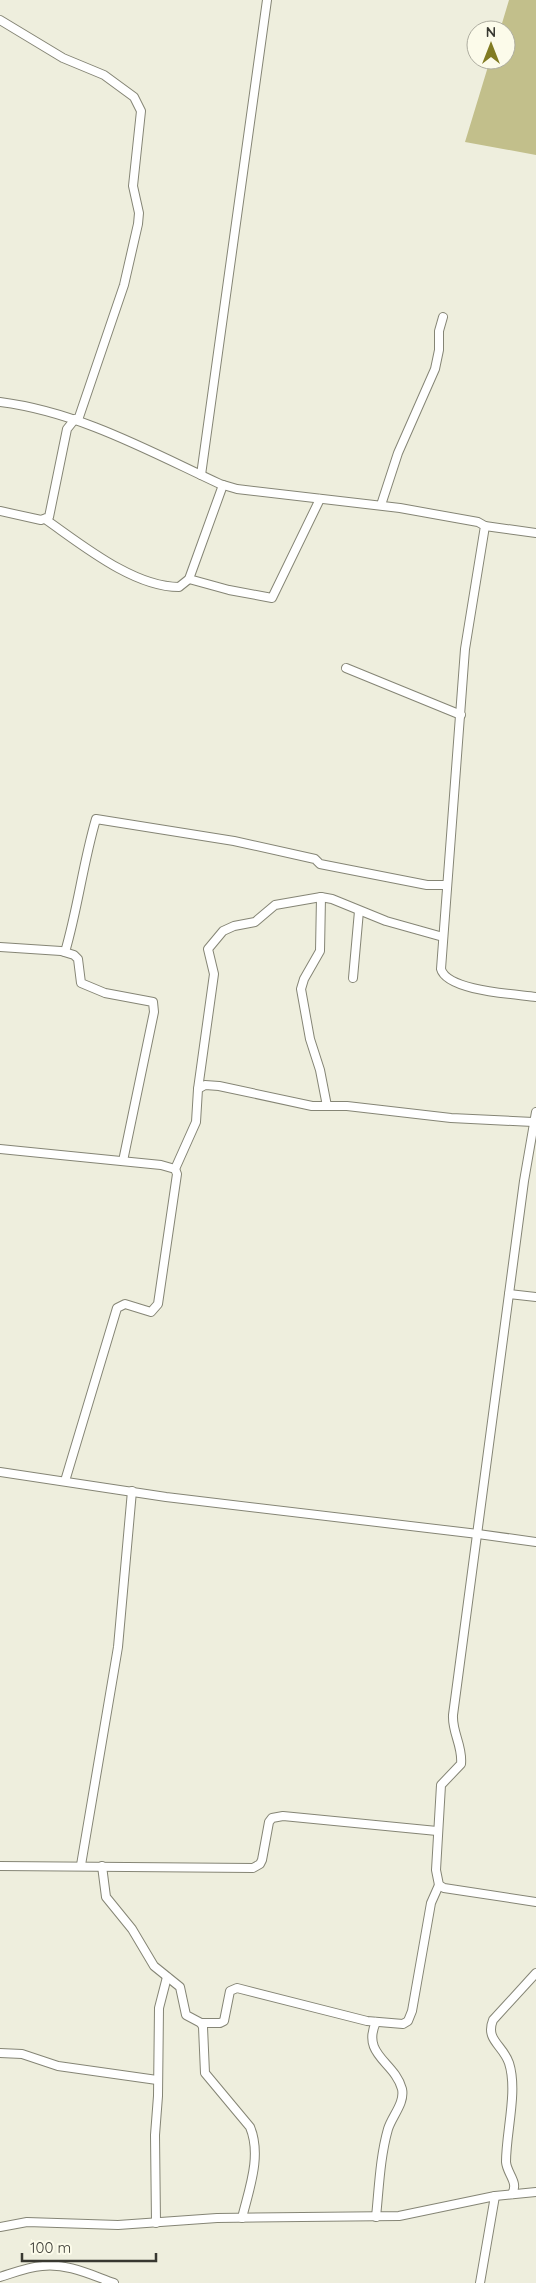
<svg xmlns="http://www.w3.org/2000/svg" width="536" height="2283" font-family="Quicksand,sans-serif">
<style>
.forest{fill:#c2bf8b}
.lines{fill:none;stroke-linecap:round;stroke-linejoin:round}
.street-casing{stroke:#858575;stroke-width:10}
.street{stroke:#fff;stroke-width:8}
</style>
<rect width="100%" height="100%" fill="#eed"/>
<!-- forest -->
<polygon class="forest" points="509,0 536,0 536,155 465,142 490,60 506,60 506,30 500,30"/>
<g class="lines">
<!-- street casing -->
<g class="street-casing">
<g id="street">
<polyline points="0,20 63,58 104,75 134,97 141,111 133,186 139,213 138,224 124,285 78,420"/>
<path d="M0,402C79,412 149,451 220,484L237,489L400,508L478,522L485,526L465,649L441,969C447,991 515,994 536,997"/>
<polyline points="201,475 267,0"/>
<polyline points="381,505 398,453 435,369 439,350 439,331 443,317"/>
<polyline points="0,511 41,520 49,517 67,429 75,419"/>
<path d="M45,519C81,544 133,587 179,587L189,579L223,485"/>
<polyline points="485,526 536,533"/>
<polyline points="189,579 229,590 272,598 320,499"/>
<polyline points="346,668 461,715"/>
<polyline points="321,897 320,951 304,979 301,989 310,1039 320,1070 327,1106"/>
<polyline points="0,947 61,951 74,955 78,959 81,983 105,993 153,1002 154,1012 123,1161"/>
<path d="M65,952C78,908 83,863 96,819L234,841L315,859L320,864L427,885H447"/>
<polyline points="353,978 359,911"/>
<polyline points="198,1089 214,974 208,949 223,931 234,926 255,922 275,905 321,897 332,899 386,921 443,937"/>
<path d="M536,1112L524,1181L453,1715C452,1733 463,1746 461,1764L441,1785L436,1870L439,1885L444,1888L536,1902"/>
<polyline points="0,1149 161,1165 175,1169 177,1174 158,1304 151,1312 125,1304 117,1308 65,1481"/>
<polyline points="175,1169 196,1122 198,1089 205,1085 219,1086 312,1106 347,1106 451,1118 533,1122"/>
<polyline points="509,1294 536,1297"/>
<polyline points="0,1472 166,1497 478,1534 536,1542"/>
<polyline points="81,1865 118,1647 132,1491"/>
<polyline points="0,1866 253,1868 260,1864 262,1860 269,1822 272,1818 283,1816 437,1831"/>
<path d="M102,1866L106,1897L132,1929L154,1966L180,1987L186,2015L201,2023L203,2027L205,2073L250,2127C262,2156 249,2189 242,2218"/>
<path d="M376,2022C361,2055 395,2062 402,2089C405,2103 392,2116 388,2129C380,2157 379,2188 376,2217"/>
<polyline points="201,2023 220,2023 224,2021 230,1991 237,1988 367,2021 403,2024 408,2021 412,2011 431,1903 439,1885"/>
<polyline points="0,2053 22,2054 58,2066 157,2080"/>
<path d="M512,2194C519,2182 507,2174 506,2162C506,2132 518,2091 509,2063C503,2045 485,2040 493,2020L536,1973"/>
<polyline points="156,2223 155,2135 158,2096 159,2008 167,1977"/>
<polyline points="0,2227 27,2222 118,2225 217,2218 399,2216 495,2196 536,2192"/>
<path d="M0,2277C13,2273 28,2267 42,2266C67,2263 91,2275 114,2283"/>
<polyline points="480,2283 495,2196"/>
</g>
</g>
<!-- street -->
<use href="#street" class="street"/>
</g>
<!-- north arrow -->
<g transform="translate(491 45)"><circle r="24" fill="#fcfbea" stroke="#aeada0"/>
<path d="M0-4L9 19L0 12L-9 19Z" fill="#817b22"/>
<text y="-8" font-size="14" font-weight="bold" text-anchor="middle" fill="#383831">N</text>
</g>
<!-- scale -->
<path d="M22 2253v8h134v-8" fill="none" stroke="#383831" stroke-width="2.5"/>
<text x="30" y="2253" font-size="15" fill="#383831" stroke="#fcfbea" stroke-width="4" paint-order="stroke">100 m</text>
</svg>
